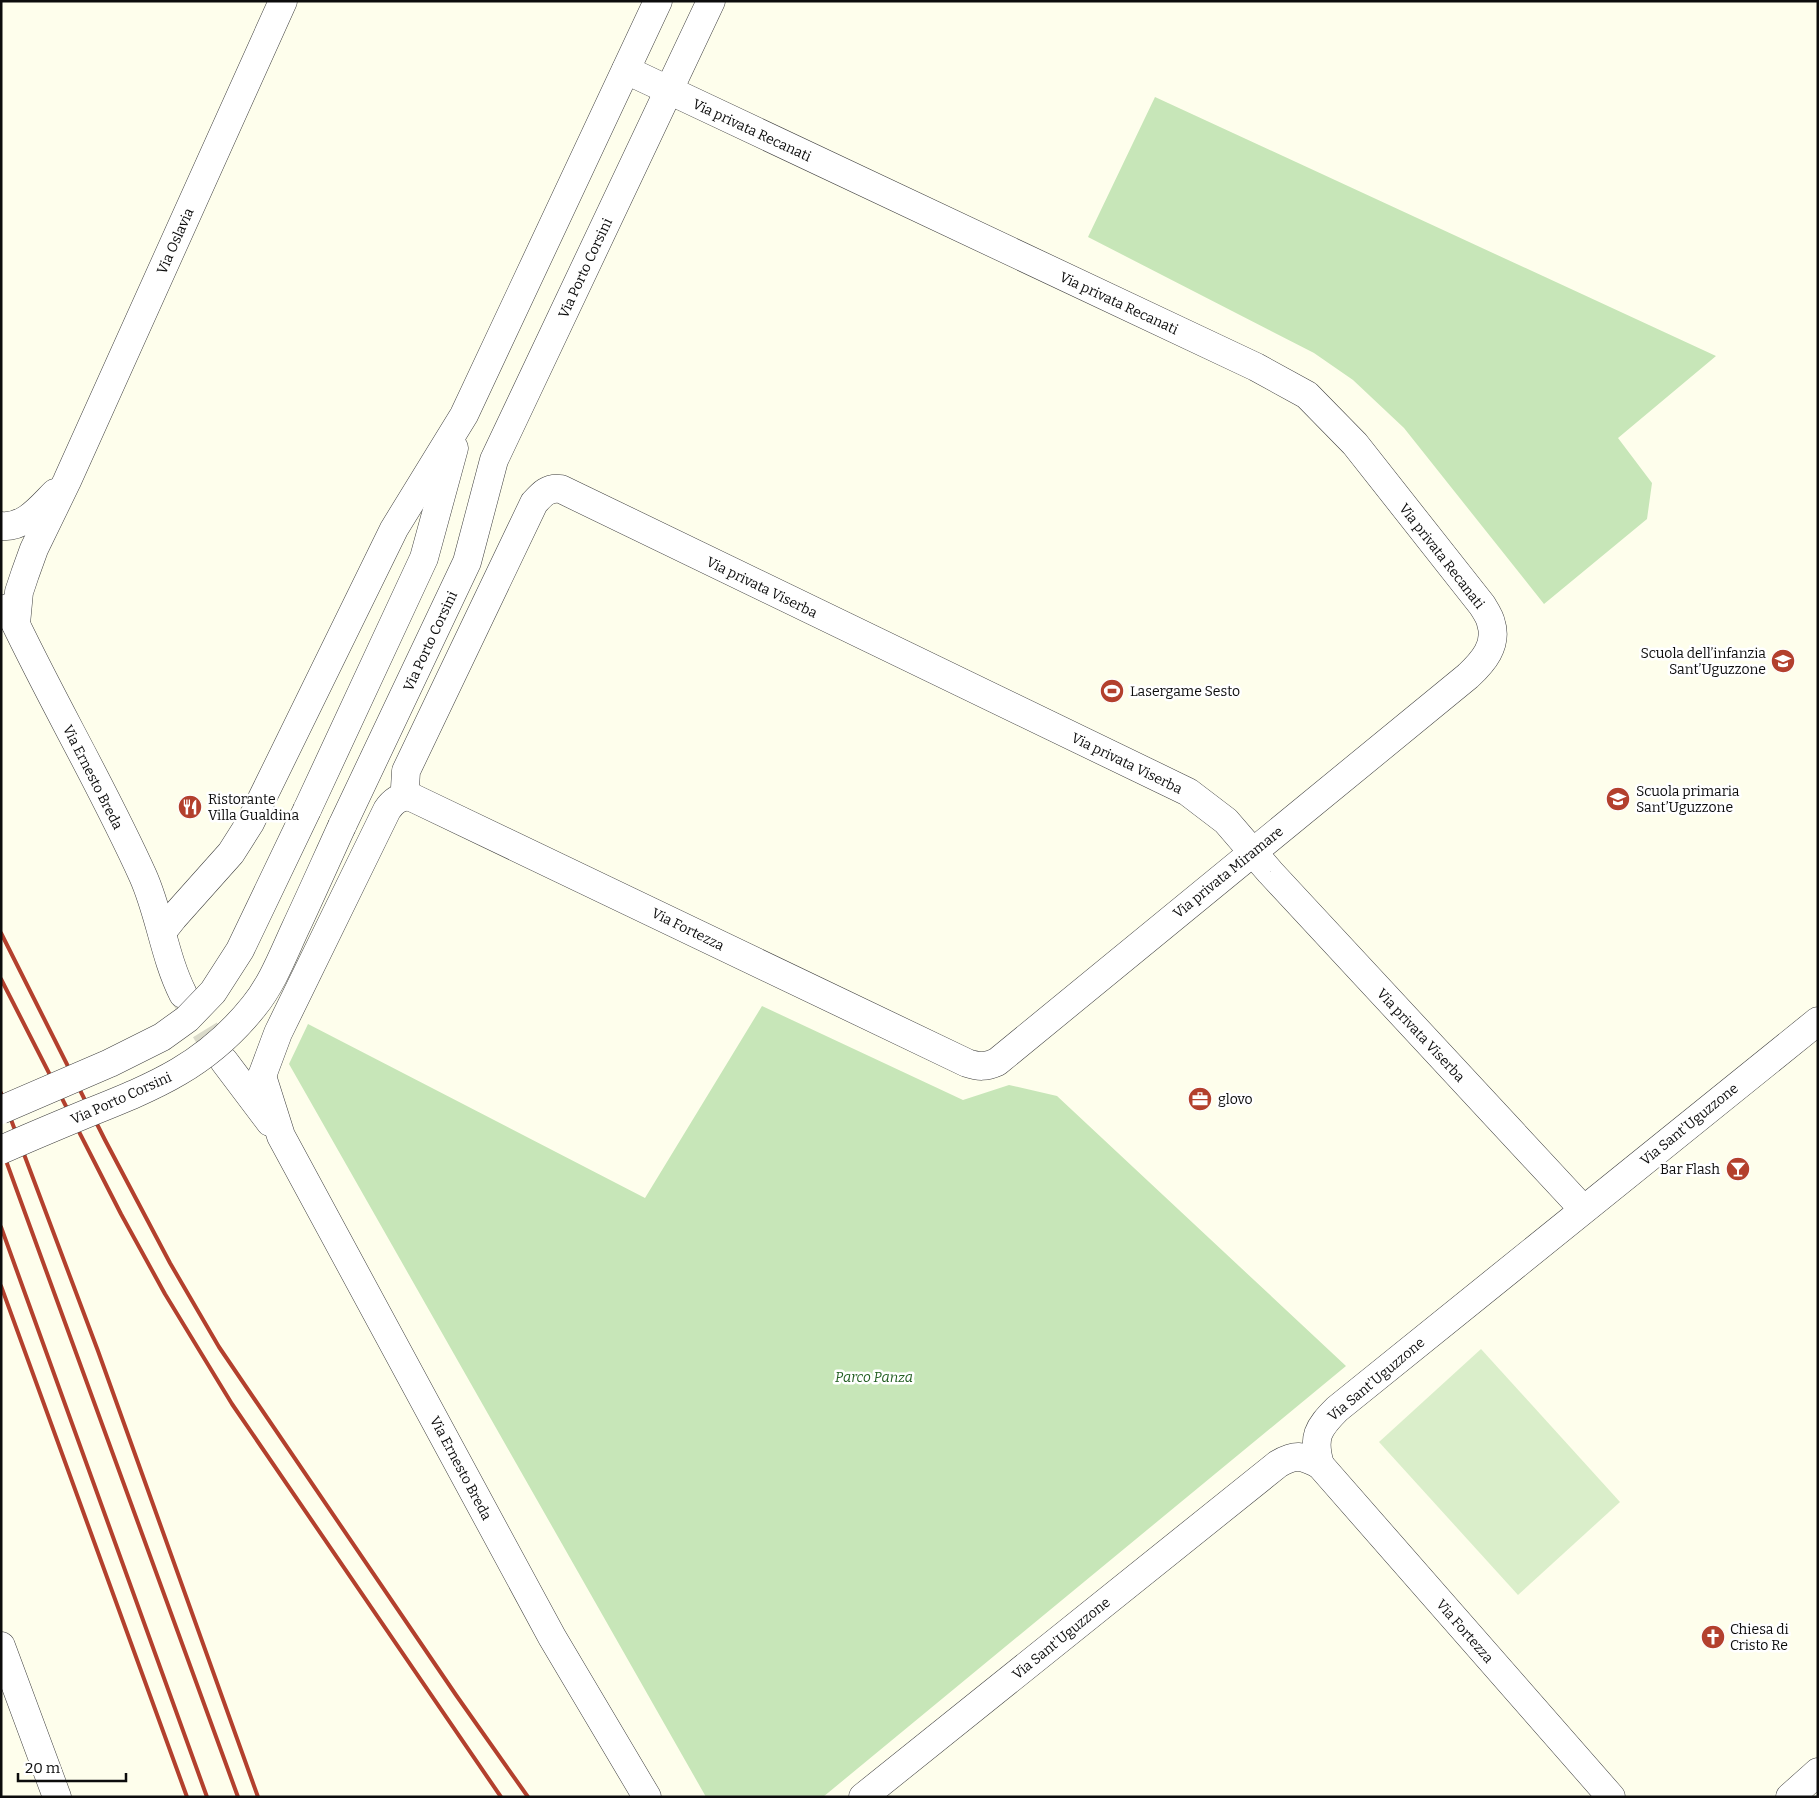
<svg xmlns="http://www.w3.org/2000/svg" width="1819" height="1798" font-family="Bitter,serif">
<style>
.green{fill:#c7e6b8}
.pitch{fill:#daeeca}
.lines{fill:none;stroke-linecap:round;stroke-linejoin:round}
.minor-tunnel{stroke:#dadaca;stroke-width:28;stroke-dasharray:28 14;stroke-linecap:butt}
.minor-casing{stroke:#3f3f3f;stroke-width:29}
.minor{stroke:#fff;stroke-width:28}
.rail{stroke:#b3402d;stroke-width:4}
.minor-bridge-casing{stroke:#3f3f3f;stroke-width:29;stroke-linecap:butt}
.minor-bridge{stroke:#fff;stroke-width:28}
.labels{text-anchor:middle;stroke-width:5;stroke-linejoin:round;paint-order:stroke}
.street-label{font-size:14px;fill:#0c0c0c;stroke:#fff}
.poi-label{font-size:14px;fill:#0c0c0c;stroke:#fff;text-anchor:start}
.park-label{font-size:14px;font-style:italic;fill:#225f21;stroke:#fff}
</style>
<rect width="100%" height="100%" fill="#fefeec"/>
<!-- green -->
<g class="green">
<polygon points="1155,97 1716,356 1618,438 1652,483 1647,519 1544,604 1404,428 1353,380 1314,353 1088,237"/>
<polygon points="762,1006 963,1100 1009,1085 1057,1096 1346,1366 823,1797 706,1797 289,1064 308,1024 645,1198"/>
</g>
<!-- pitch -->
<polygon class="pitch" points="1481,1349 1620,1502 1518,1595 1379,1442"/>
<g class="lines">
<!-- minor-tunnel -->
<polyline class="minor-tunnel" points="183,994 224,1061"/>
<!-- minor casing -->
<g class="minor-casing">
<g id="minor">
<path d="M1,526C25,528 40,508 55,493"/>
<path d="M8,608C50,698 102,785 143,876C160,914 164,956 183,994"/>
<polyline points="16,624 19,592 25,574 34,549 67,481 283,1"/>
<path d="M409,796L967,1063C979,1067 986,1067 997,1062L1468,676C1483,662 1498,645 1491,623C1490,617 1485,610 1482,605L1355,444L1307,395L1256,367L626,70"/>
<path d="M409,796L405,788L406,771L534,503C542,494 548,487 561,489L1188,792L1226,821L1270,872L1583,1209"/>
<polyline points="307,810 424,558 454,448"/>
<polyline points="342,826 467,562 494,460 711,1"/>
<polyline points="162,932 173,918 231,853 250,823 394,529 464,415 658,1"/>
<polyline points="224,1061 270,1122"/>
<polyline points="262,1076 281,1136 552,1637 647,1797"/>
<path d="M262,1076L278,1033L387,810C393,801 399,797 409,796"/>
<path d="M1320,1465C1312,1437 1318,1428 1337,1409L1818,1021"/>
<polyline points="1,1646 57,1797"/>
<path d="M863,1797L1278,1464C1295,1454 1302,1455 1320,1465L1611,1797"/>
<polyline points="1790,1797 1818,1772"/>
</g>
</g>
<!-- minor -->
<use href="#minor" class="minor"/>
<!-- rail -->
<g class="rail">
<polyline points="1,933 105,1140 170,1263 219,1347 456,1695 528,1797"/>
<polyline points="1,979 121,1214 165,1294 232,1404 501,1797"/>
<polyline points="1,1093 98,1351 258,1797"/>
<polyline points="1,1147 238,1797"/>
<polyline points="1,1227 207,1797"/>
<polyline points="1,1286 187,1797"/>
</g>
<!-- minor-bridge casing -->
<g class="minor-bridge-casing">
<g id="minor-bridge">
<polyline points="1,1110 110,1063 162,1037 187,1019 213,992 240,950 307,810"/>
<path d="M1,1150C30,1137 59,1125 88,1113C156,1086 207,1065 254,1006C272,984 283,955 295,929C311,895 326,861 342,826"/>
</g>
</g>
<!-- minor-bridge -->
<use href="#minor-bridge" class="minor-bridge"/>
</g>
<!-- icons -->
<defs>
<g id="school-disc" transform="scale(1.25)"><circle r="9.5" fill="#b3402d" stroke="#fff"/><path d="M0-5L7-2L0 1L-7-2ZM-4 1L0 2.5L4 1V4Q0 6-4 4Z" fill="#fff"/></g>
<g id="stadium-disc" transform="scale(1.25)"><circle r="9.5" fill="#b3402d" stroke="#fff"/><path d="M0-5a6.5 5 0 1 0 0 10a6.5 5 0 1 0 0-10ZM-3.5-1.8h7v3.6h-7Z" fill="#fff"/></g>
<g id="restaurant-disc" transform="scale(1.25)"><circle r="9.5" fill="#b3402d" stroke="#fff"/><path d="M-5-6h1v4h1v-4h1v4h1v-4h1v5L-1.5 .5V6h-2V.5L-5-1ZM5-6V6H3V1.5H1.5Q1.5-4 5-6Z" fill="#fff"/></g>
<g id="office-disc" transform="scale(1.25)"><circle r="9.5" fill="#b3402d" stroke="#fff"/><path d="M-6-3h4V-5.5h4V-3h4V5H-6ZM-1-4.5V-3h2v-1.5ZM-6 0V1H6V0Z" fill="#fff"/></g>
<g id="bar-disc" transform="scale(1.25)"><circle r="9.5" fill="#b3402d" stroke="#fff"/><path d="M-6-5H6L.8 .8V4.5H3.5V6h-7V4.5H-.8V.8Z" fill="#fff"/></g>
<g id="church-disc" transform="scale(1.25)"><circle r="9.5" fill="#b3402d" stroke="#fff"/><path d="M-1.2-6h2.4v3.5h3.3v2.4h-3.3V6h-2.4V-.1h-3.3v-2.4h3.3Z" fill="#fff"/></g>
</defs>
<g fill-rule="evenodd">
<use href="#school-disc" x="1783" y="661"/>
<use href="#stadium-disc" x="1112" y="691"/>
<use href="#school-disc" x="1618" y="799"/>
<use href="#restaurant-disc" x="190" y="807"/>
<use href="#office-disc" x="1200" y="1099"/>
<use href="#bar-disc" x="1738" y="1169"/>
<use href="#church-disc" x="1713" y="1637"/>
</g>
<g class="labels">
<!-- street labels -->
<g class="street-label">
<text transform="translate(752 130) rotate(25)" y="5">Via privata Recanati</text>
<text transform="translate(175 241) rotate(-66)" y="5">Via Oslavia</text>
<text transform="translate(585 268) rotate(-65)" y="5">Via Porto Corsini</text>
<text transform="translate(1119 303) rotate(25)" y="5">Via privata Recanati</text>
<text transform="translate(1442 556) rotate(52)" y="5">Via privata Recanati</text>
<text transform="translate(762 587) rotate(26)" y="5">Via privata Viserba</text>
<text transform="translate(430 641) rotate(-65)" y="5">Via Porto Corsini</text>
<text transform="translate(1127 763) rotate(26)" y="5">Via privata Viserba</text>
<text transform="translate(93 777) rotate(63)" y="5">Via Ernesto Breda</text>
<text transform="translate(1228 872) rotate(-39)" y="5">Via privata Miramare</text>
<text transform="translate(688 929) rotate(26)" y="5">Via Fortezza</text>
<text transform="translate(1421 1035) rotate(47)" y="5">Via privata Viserba</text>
<text transform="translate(121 1098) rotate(-24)" y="5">Via Porto Corsini</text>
<text transform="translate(1689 1124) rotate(-39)" y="5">Via Sant'Uguzzone</text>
<text transform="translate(1376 1379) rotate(-40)" y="5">Via Sant'Uguzzone</text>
<text transform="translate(461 1468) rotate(62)" y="5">Via Ernesto Breda</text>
<text transform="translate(1465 1631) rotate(49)" y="5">Via Fortezza</text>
<text transform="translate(1061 1638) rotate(-39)" y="5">Via Sant'Uguzzone</text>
</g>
<!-- poi labels -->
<g class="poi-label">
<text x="1766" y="658" text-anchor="end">Scuola dell’infanzia<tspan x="1766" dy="16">Sant’Uguzzone</tspan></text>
<text x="1130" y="696">Lasergame Sesto</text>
<text x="1636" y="796">Scuola primaria<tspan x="1636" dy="16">Sant’Uguzzone</tspan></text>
<text x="208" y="804">Ristorante<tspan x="208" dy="16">Villa Gualdina</tspan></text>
<text x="1218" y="1104">glovo</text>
<text x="1720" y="1174" text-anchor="end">Bar Flash</text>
<text x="1730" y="1634">Chiesa di<tspan x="1730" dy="16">Cristo Re</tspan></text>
</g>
<!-- park labels -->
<g class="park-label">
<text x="874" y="1382">Parco Panza</text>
</g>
</g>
<!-- border -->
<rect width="1819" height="1798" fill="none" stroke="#0c0c0c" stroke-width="5"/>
<!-- scale -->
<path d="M18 1773v8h108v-8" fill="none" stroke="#0c0c0c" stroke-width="2.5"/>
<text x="25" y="1773" font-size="15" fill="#0c0c0c" stroke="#ffffff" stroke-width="4" paint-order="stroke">20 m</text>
</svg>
